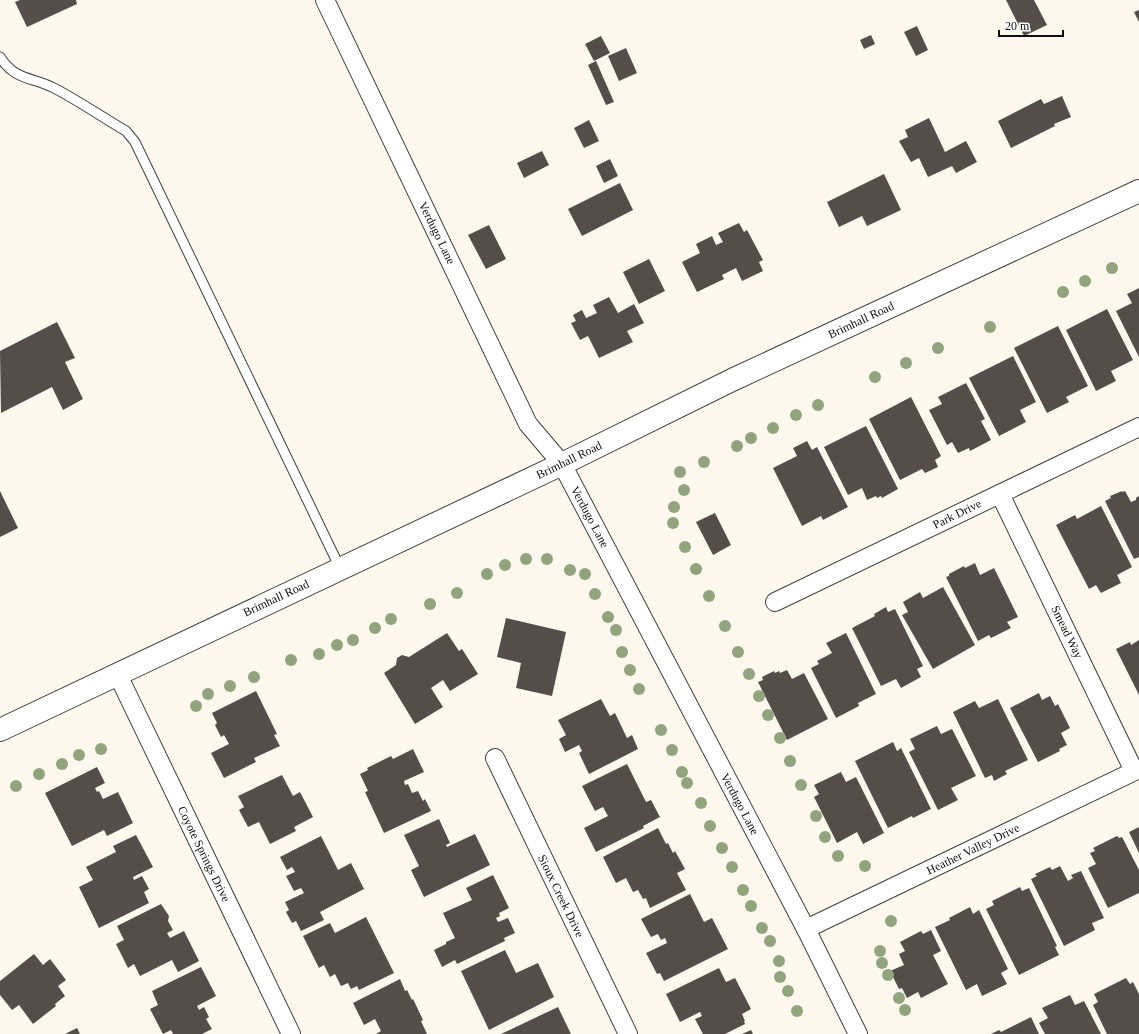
<svg xmlns="http://www.w3.org/2000/svg" width="1139" height="1034" font-family="'Times New Roman',serif">
<style>
.building{fill:#554d4a}
.lines{fill:none;stroke-linecap:round;stroke-linejoin:round}
.service-casing{stroke:#404040;stroke-width:11}
.minor-casing{stroke:#404040;stroke-width:20}
.tertiary-casing{stroke:#404040;stroke-width:24}
.service{stroke:#fff;stroke-width:9}
.minor{stroke:#fff;stroke-width:18}
.tertiary{stroke:#fff;stroke-width:22}
.tree{fill:#92a47e}
.labels{text-anchor:middle;stroke-width:4;stroke-linejoin:round;paint-order:stroke}
.street-label{font-size:12px;fill:#0d0d0d;stroke:#fff}
</style>
<rect width="100%" height="100%" fill="#fdf8ee"/>
<!-- building -->
<g class="building">
<polygon points="20,0 76,0 77,4 27,27 15,2"/>
<polygon points="1006,0 1034,0 1047,25 1024,36"/>
<polygon points="1139,10 1139,22 1134,12"/>
<polygon points="917,26 928,50 916,56 904,32"/>
<polygon points="871,35 875,44 864,49 860,40"/>
<polygon points="601,36 610,53 594,61 585,44"/>
<polygon points="626,48 637,73 619,81 608,56"/>
<polygon points="596,61 614,102 606,105 588,65"/>
<polygon points="1062,96 1071,117 1054,124 1055,126 1011,148 998,121 1041,99 1044,104"/>
<polygon points="929,118 945,152 966,141 977,162 956,173 952,166 928,177 919,158 911,162 899,141 908,137 905,130"/>
<polygon points="589,120 599,141 584,148 574,128"/>
<polygon points="542,151 549,165 524,178 517,163"/>
<polygon points="610,159 618,176 604,183 596,166"/>
<polygon points="884,174 901,210 867,226 862,216 839,227 827,202"/>
<polygon points="620,183 633,210 582,236 568,209"/>
<polygon points="739,223 744,232 747,230 763,260 759,262 763,271 742,281 736,268 722,275 724,279 697,292 682,262 700,253 696,244 712,236 716,245 723,242 718,233"/>
<polygon points="489,225 506,259 486,269 468,235"/>
<polygon points="649,259 665,291 639,304 623,272"/>
<polygon points="1139,288 1139,357 1116,311 1132,303 1127,294"/>
<polygon points="609,297 618,313 634,304 644,323 627,331 633,342 599,358 588,336 580,340 571,323 576,321 573,315 582,310 586,318 597,313 593,305"/>
<polygon points="1107,309 1133,360 1111,371 1116,381 1096,391 1066,330"/>
<polygon points="57,322 75,358 65,362 83,399 63,410 52,387 1,413 0,351"/>
<polygon points="1058,326 1088,386 1066,397 1069,402 1047,413 1014,348"/>
<polygon points="1013,356 1036,402 1020,410 1026,422 999,436 969,378"/>
<polygon points="966,383 985,419 981,421 991,440 970,451 969,448 958,453 952,442 947,445 929,410 942,404 938,397"/>
<polygon points="911,397 941,456 935,460 938,467 925,473 922,469 900,480 869,419"/>
<polygon points="866,426 898,489 882,498 881,496 877,498 876,496 867,500 862,488 848,495 824,447"/>
<polygon points="807,441 812,450 817,447 848,507 823,520 821,516 802,526 773,468 797,456 793,448"/>
<polygon points="0,491 18,528 0,537"/>
<polygon points="1122,491 1122,492 1125,491 1131,502 1136,500 1136,498 1139,496 1139,557 1134,559 1105,501 1111,498 1110,496"/>
<polygon points="1101,506 1132,567 1117,575 1121,583 1101,593 1096,585 1089,589 1056,525 1075,515 1077,519"/>
<polygon points="715,513 731,545 713,555 696,522"/>
<polygon points="975,563 980,575 994,568 1018,617 1007,622 1011,628 991,638 989,635 978,641 946,577 949,576 949,574 964,566 965,568"/>
<polygon points="943,587 975,645 933,669 902,615 908,612 903,602 920,592 923,598"/>
<polygon points="886,607 888,612 895,609 923,666 917,669 921,677 901,688 896,679 881,686 852,628 875,616 874,614"/>
<polygon points="506,618 566,632 552,696 516,688 521,663 497,657"/>
<polygon points="447,633 459,651 462,649 478,674 450,691 443,680 431,688 443,707 415,724 384,673 396,665 397,658 402,655 409,657"/>
<polygon points="846,633 876,694 858,703 859,706 836,718 811,668 819,664 817,661 832,653 826,643"/>
<polygon points="1139,640 1139,695 1116,649 1130,642 1131,645"/>
<polygon points="787,670 792,679 804,673 828,719 787,740 758,682 763,680 762,677 774,671 775,673 779,671 780,673"/>
<polygon points="256,691 277,734 274,735 280,746 254,758 256,762 224,778 211,753 229,744 224,735 221,737 215,725 217,723 212,713"/>
<polygon points="1039,693 1042,700 1050,696 1055,706 1058,704 1070,728 1061,733 1067,745 1059,749 1060,751 1038,762 1010,708"/>
<polygon points="601,699 610,716 615,713 627,738 632,735 638,749 589,774 579,753 582,751 579,745 565,752 559,739 566,735 558,720"/>
<polygon points="998,699 1028,760 1005,771 1007,774 994,781 992,775 985,778 953,712 975,701 979,708"/>
<polygon points="937,726 941,734 952,729 976,776 951,788 958,800 938,810 909,752 915,749 910,739"/>
<polygon points="893,742 897,751 901,748 931,809 913,818 912,816 888,828 855,761"/>
<polygon points="413,749 424,772 404,781 405,785 408,784 412,793 418,791 423,801 425,799 431,811 384,833 365,792 368,791 360,774 368,770 367,768 391,756 393,759"/>
<polygon points="627,764 646,802 651,800 660,817 643,826 644,828 596,852 584,828 608,816 603,807 595,811 582,786"/>
<polygon points="97,767 105,783 95,788 97,792 99,791 103,799 118,792 133,823 107,836 104,830 72,846 45,793"/>
<polygon points="841,772 846,782 856,777 884,833 863,844 857,832 837,843 814,797 819,794 814,785"/>
<polygon points="282,775 293,796 300,792 313,817 294,827 296,831 270,844 259,822 248,827 239,810 244,807 238,796"/>
<polygon points="439,819 450,843 446,845 447,847 475,834 490,865 424,897 411,870 419,866 404,835"/>
<polygon points="1139,827 1139,853 1129,832"/>
<polygon points="658,828 666,844 668,843 673,853 675,851 685,869 677,873 686,890 650,908 646,898 643,899 638,890 633,892 626,878 616,883 603,857"/>
<polygon points="136,835 153,867 133,877 134,880 142,876 149,889 144,892 149,903 99,928 79,887 93,880 86,867 116,852 113,846"/>
<polygon points="321,836 338,870 351,863 364,889 320,912 324,920 301,931 296,921 292,923 286,912 289,910 285,902 304,893 301,888 294,891 286,876 295,872 292,867 287,870 280,857"/>
<polygon points="1117,836 1119,838 1122,837 1139,870 1139,893 1108,908 1088,868 1096,864 1090,853 1095,851 1093,848"/>
<polygon points="1060,866 1068,881 1073,878 1071,875 1081,871 1104,918 1092,923 1095,930 1064,946 1031,879 1037,876 1035,874 1050,867 1052,870"/>
<polygon points="493,875 509,908 499,913 500,916 496,918 498,922 508,918 515,933 504,938 505,941 457,964 455,960 442,967 434,950 446,944 446,942 455,938 443,913 472,900 466,888"/>
<polygon points="1020,887 1022,891 1029,888 1057,946 1055,947 1059,955 1019,975 986,909 994,905 992,901"/>
<polygon points="690,894 704,922 712,918 728,949 664,981 660,973 657,974 646,953 667,943 665,938 661,940 658,934 651,937 641,919"/>
<polygon points="161,904 169,916 168,921 173,930 167,933 170,938 184,931 199,961 178,972 172,960 140,976 134,964 128,968 116,944 124,940 117,926"/>
<polygon points="970,907 973,914 979,910 1008,969 1001,973 1007,984 982,996 977,984 966,990 935,927 950,920 949,918"/>
<polygon points="366,917 394,973 359,990 357,986 351,989 348,983 341,986 335,974 330,977 324,965 319,968 303,936 330,923 335,933"/>
<polygon points="931,930 941,951 933,955 948,984 921,998 918,992 907,998 902,988 899,989 890,971 904,965 899,954 905,951 900,942 921,931 923,934"/>
<polygon points="505,950 516,973 538,963 554,997 489,1030 461,971"/>
<polygon points="34,954 43,965 50,959 66,980 58,986 65,996 55,1004 56,1006 33,1024 19,1005 12,1010 0,995 0,981"/>
<polygon points="201,967 216,996 197,1006 199,1010 204,1007 209,1017 206,1019 212,1029 202,1034 173,1034 171,1030 163,1034 150,1009 158,1005 152,991"/>
<polygon points="719,968 726,982 735,978 751,1009 742,1014 745,1021 744,1021 745,1024 725,1034 703,1034 695,1019 702,1016 700,1012 680,1022 666,994"/>
<polygon points="1126,978 1130,984 1133,982 1139,994 1139,1034 1107,1034 1093,1005 1098,1002 1094,994"/>
<polygon points="400,979 405,991 407,990 412,1000 413,999 423,1020 421,1021 427,1034 376,1034 381,1031 375,1019 364,1025 353,1003"/>
<polygon points="1070,995 1075,1005 1084,1001 1101,1034 1045,1034 1039,1023 1048,1018 1042,1008"/>
<polygon points="558,1007 571,1034 501,1034"/>
<polygon points="1031,1017 1039,1034 991,1034 999,1030 1001,1032"/>
<polygon points="77,1028 80,1034 65,1034"/>
<polygon points="751,1030 753,1034 742,1034"/>
</g>
<g class="lines">
<!-- service casing -->
<g class="service-casing">
<path id="service" d="M0,57C15,81 33,77 54,88C79,101 102,117 126,131L135,142L340,568"/>
</g>
<!-- minor casing -->
<g class="minor-casing">
<g id="minor">
<polyline points="325,0 528,424 562,464 806,929 858,1034"/>
<polyline points="1000,494 1134,771"/>
<polyline points="775,602 1139,427"/>
<polyline points="117,673 291,1034"/>
<polyline points="495,758 628,1034"/>
<polyline points="806,929 1139,769"/>
</g>
</g>
<!-- tertiary casing -->
<g class="tertiary-casing">
<polyline id="tertiary" points="0,730 562,464 732,380 1139,191"/>
</g>
<!-- service -->
<use href="#service" class="service"/>
<!-- minor -->
<use href="#minor" class="minor"/>
<!-- tertiary -->
<use href="#tertiary" class="tertiary"/>
</g>
<!-- trees -->
<g class="tree">
<circle cx="1112" cy="268" r="6"/>
<circle cx="1085" cy="281" r="6"/>
<circle cx="1063" cy="292" r="6"/>
<circle cx="990" cy="327" r="6"/>
<circle cx="938" cy="348" r="6"/>
<circle cx="906" cy="363" r="6"/>
<circle cx="875" cy="377" r="6"/>
<circle cx="818" cy="405" r="6"/>
<circle cx="796" cy="415" r="6"/>
<circle cx="773" cy="428" r="6"/>
<circle cx="751" cy="438" r="6"/>
<circle cx="737" cy="446" r="6"/>
<circle cx="704" cy="462" r="6"/>
<circle cx="680" cy="472" r="6"/>
<circle cx="684" cy="490" r="6"/>
<circle cx="674" cy="507" r="6"/>
<circle cx="673" cy="523" r="6"/>
<circle cx="685" cy="547" r="6"/>
<circle cx="526" cy="559" r="6"/>
<circle cx="547" cy="559" r="6"/>
<circle cx="505" cy="565" r="6"/>
<circle cx="696" cy="569" r="6"/>
<circle cx="570" cy="570" r="6"/>
<circle cx="487" cy="574" r="6"/>
<circle cx="585" cy="574" r="6"/>
<circle cx="457" cy="593" r="6"/>
<circle cx="595" cy="594" r="6"/>
<circle cx="709" cy="596" r="6"/>
<circle cx="430" cy="604" r="6"/>
<circle cx="608" cy="617" r="6"/>
<circle cx="391" cy="619" r="6"/>
<circle cx="725" cy="626" r="6"/>
<circle cx="375" cy="628" r="6"/>
<circle cx="616" cy="630" r="6"/>
<circle cx="353" cy="640" r="6"/>
<circle cx="337" cy="645" r="6"/>
<circle cx="622" cy="652" r="6"/>
<circle cx="738" cy="652" r="6"/>
<circle cx="319" cy="654" r="6"/>
<circle cx="291" cy="660" r="6"/>
<circle cx="630" cy="670" r="6"/>
<circle cx="749" cy="674" r="6"/>
<circle cx="254" cy="677" r="6"/>
<circle cx="230" cy="686" r="6"/>
<circle cx="639" cy="689" r="6"/>
<circle cx="208" cy="694" r="6"/>
<circle cx="759" cy="696" r="6"/>
<circle cx="196" cy="706" r="6"/>
<circle cx="768" cy="715" r="6"/>
<circle cx="661" cy="730" r="6"/>
<circle cx="780" cy="738" r="6"/>
<circle cx="101" cy="749" r="6"/>
<circle cx="672" cy="750" r="6"/>
<circle cx="79" cy="755" r="6"/>
<circle cx="790" cy="761" r="6"/>
<circle cx="62" cy="764" r="6"/>
<circle cx="682" cy="772" r="6"/>
<circle cx="39" cy="774" r="6"/>
<circle cx="687" cy="783" r="6"/>
<circle cx="801" cy="785" r="6"/>
<circle cx="16" cy="786" r="6"/>
<circle cx="701" cy="803" r="6"/>
<circle cx="816" cy="816" r="6"/>
<circle cx="710" cy="826" r="6"/>
<circle cx="825" cy="837" r="6"/>
<circle cx="722" cy="848" r="6"/>
<circle cx="838" cy="856" r="6"/>
<circle cx="865" cy="866" r="6"/>
<circle cx="732" cy="867" r="6"/>
<circle cx="743" cy="890" r="6"/>
<circle cx="751" cy="906" r="6"/>
<circle cx="891" cy="921" r="6"/>
<circle cx="762" cy="928" r="6"/>
<circle cx="770" cy="941" r="6"/>
<circle cx="880" cy="951" r="6"/>
<circle cx="779" cy="961" r="6"/>
<circle cx="882" cy="963" r="6"/>
<circle cx="888" cy="975" r="6"/>
<circle cx="780" cy="977" r="6"/>
<circle cx="788" cy="991" r="6"/>
<circle cx="899" cy="998" r="6"/>
<circle cx="905" cy="1010" r="6"/>
<circle cx="797" cy="1011" r="6"/>
</g>
<g class="labels">
<!-- street labels -->
<g class="street-label">
<text transform="translate(437 233) rotate(64)" y="4">Verdugo Lane</text>
<text transform="translate(861 320) rotate(-25)" y="4">Brimhall Road</text>
<text transform="translate(569 460) rotate(-26)" y="4">Brimhall Road</text>
<text transform="translate(957 514) rotate(-26)" y="4">Park Drive</text>
<text transform="translate(590 517) rotate(62)" y="4">Verdugo Lane</text>
<text transform="translate(276 598) rotate(-25)" y="4">Brimhall Road</text>
<text transform="translate(1067 632) rotate(64)" y="4">Smead Way</text>
<text transform="translate(740 804) rotate(62)" y="4">Verdugo Lane</text>
<text transform="translate(973 849) rotate(-26)" y="4">Heather Valley Drive</text>
<text transform="translate(204 854) rotate(64)" y="4">Coyote Springs Drive</text>
<text transform="translate(561 896) rotate(64)" y="4">Sioux Creek Drive</text>
</g>
</g>
<!-- scale -->
<path d="M999 30v6h64v-6" fill="none" stroke="#0d0d0d" stroke-width="2"/>
<text x="1005" y="30" font-size="12" fill="#0d0d0d" stroke="#ffffff" stroke-width="3" paint-order="stroke">20 m</text>
</svg>
